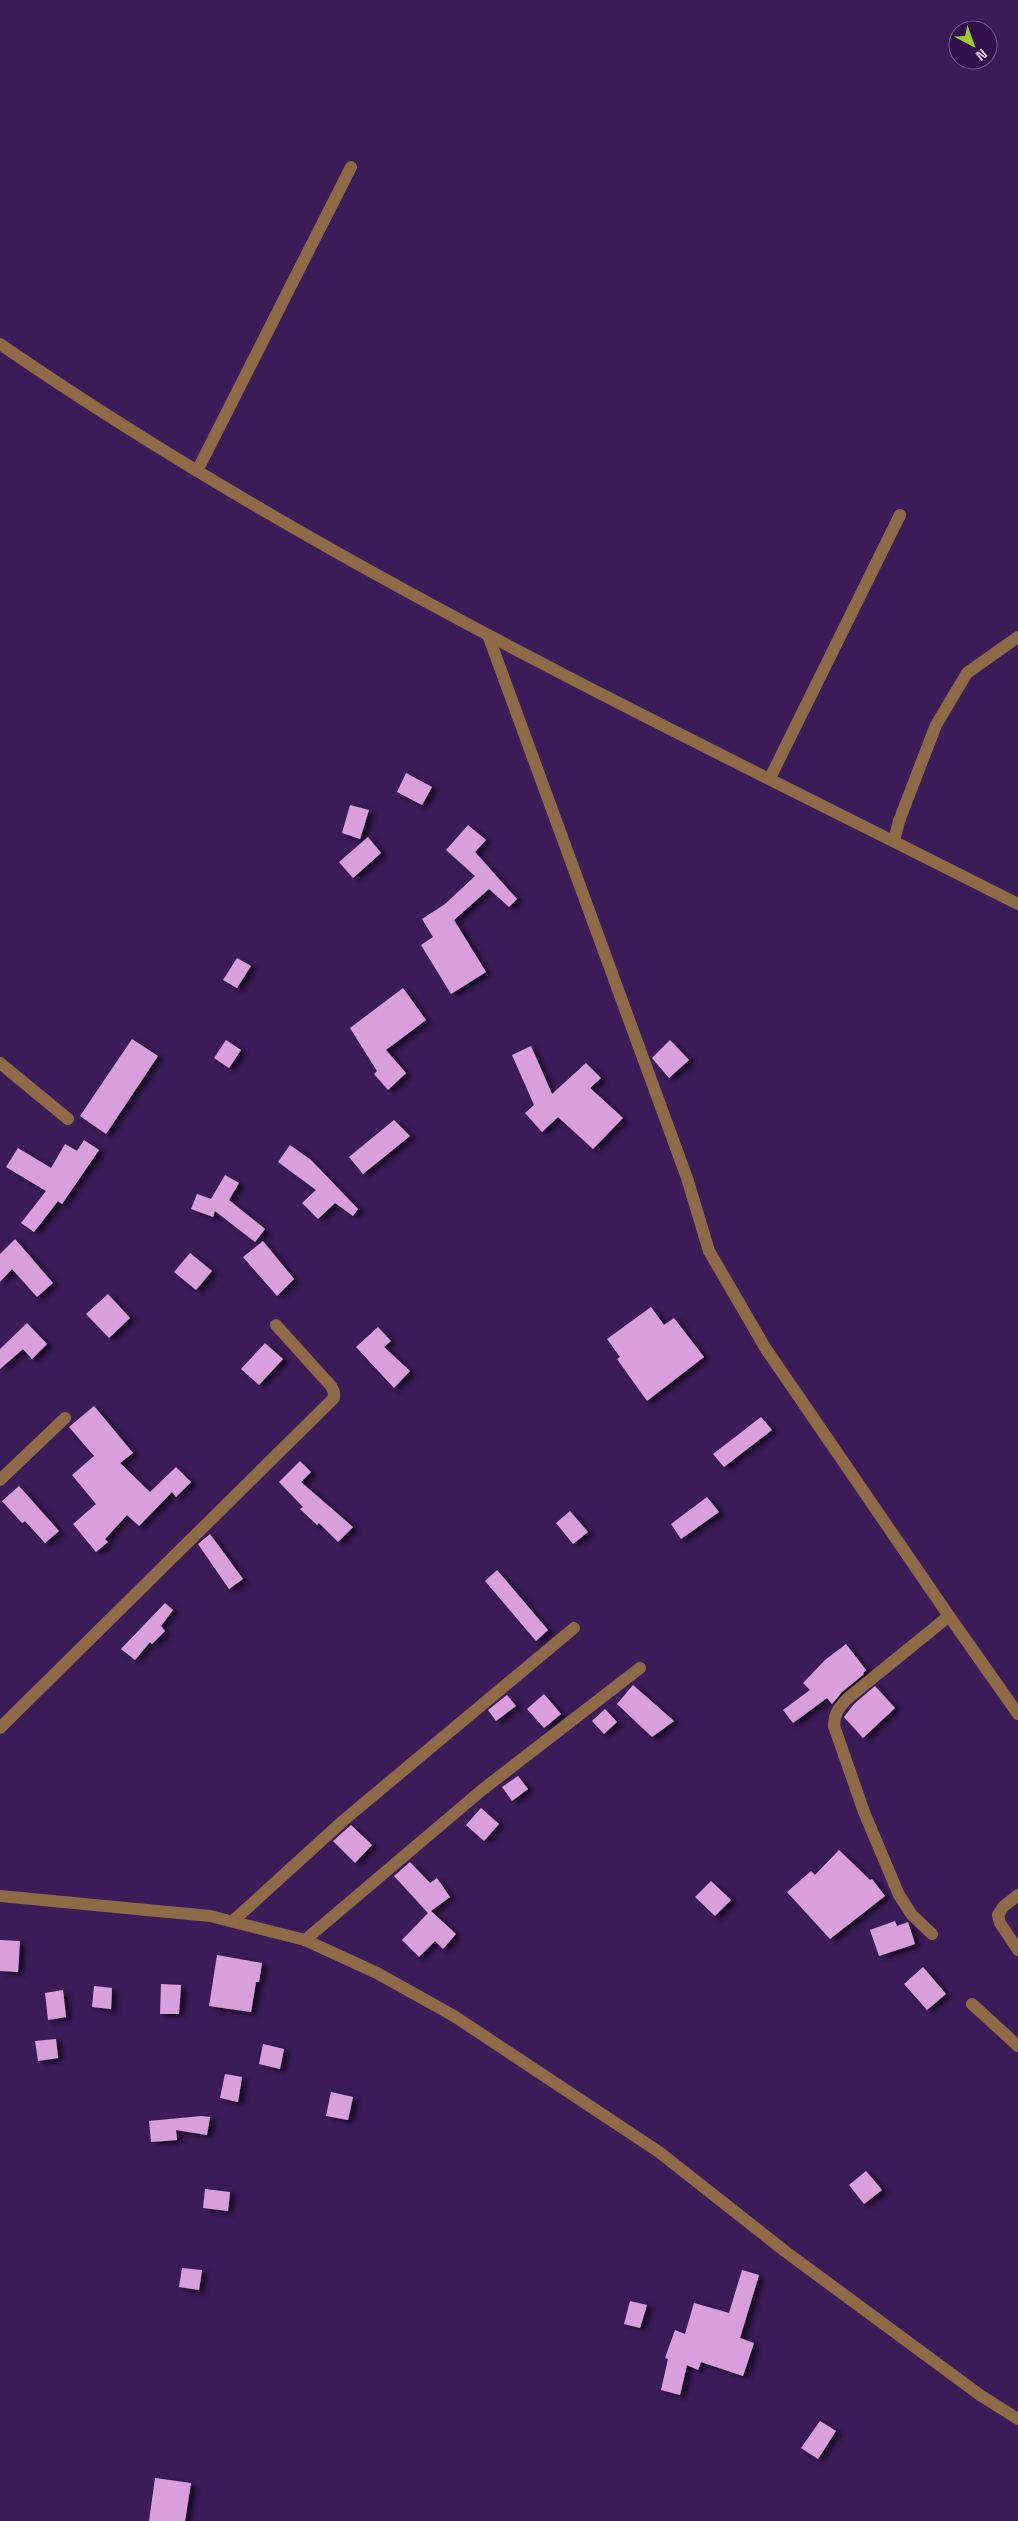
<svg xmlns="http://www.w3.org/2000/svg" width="1018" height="2521" font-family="'Space Grotesk',sans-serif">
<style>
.building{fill:#d99fdc;filter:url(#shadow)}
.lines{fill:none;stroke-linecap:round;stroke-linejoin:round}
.minor{stroke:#8f6a46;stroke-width:12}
</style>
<defs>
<filter id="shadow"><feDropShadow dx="5.5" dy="3" stdDeviation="2.5" flood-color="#0009"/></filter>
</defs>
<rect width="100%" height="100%" fill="#3b1b58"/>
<!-- building -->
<g class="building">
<polygon points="406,773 432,787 422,805 397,792"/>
<polygon points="350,805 369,810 360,839 342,833"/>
<polygon points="468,825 486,840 475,852 517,899 509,907 489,889 454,920 486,972 451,994 421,945 433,937 422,919 445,904 475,876 446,850"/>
<polygon points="368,837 381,853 353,878 339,862"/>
<polygon points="237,958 251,966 237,988 223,980"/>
<polygon points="403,988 426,1020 386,1050 406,1073 388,1090 374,1074 377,1071 350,1028"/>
<polygon points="132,1039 158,1056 106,1134 80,1116"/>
<polygon points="226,1040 241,1050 229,1068 214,1058"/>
<polygon points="670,1040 689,1060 669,1078 652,1058"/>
<polygon points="531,1046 552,1094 586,1063 601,1078 590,1088 623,1118 593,1149 558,1117 542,1132 525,1113 534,1105 512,1055"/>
<polygon points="394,1120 410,1136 363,1174 349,1157"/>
<polygon points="84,1140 99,1150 62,1204 58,1201 34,1232 21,1223 46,1191 6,1167 18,1148 51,1168 65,1144 77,1151"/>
<polygon points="290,1145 311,1160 358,1209 353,1216 335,1203 318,1219 302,1203 316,1190 278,1162"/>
<polygon points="225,1175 239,1183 229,1200 265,1229 255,1242 215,1211 213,1217 191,1209 197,1194 211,1199"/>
<polygon points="15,1239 53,1283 37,1297 12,1269 0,1282 0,1254"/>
<polygon points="263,1241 294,1279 277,1296 243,1257"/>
<polygon points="190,1253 212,1271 196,1290 174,1272"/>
<polygon points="108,1294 130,1318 109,1338 86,1314"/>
<polygon points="651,1307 664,1325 674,1318 704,1357 647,1401 617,1359 620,1357 607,1339"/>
<polygon points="27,1323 47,1344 32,1359 23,1349 0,1369 0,1349"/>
<polygon points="378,1327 391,1341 384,1347 410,1371 394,1388 356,1347"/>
<polygon points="265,1343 283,1359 259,1385 241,1369"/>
<polygon points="94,1406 133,1453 120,1463 150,1492 176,1467 191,1482 176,1497 172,1492 139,1526 127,1515 105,1539 108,1542 96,1552 73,1524 96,1504 72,1475 94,1456 69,1427"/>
<polygon points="761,1417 772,1430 724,1467 713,1454"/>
<polygon points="300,1461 311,1472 301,1482 353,1527 338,1542 319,1523 317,1525 300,1509 303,1507 279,1482"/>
<polygon points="19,1486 59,1531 45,1543 25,1521 22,1523 2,1501"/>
<polygon points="707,1497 719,1512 681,1539 671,1524"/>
<polygon points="570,1511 588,1532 573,1544 556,1523"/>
<polygon points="210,1534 243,1579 229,1589 198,1544"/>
<polygon points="497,1570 548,1630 536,1641 485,1581"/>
<polygon points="165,1603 173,1610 161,1626 165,1631 152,1644 150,1642 135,1660 121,1649"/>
<polygon points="846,1644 866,1670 863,1673 864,1674 842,1692 832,1704 827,1698 793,1723 783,1710 810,1690 803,1683 825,1660"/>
<polygon points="633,1685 674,1721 652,1737 617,1704"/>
<polygon points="875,1686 895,1708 863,1738 844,1717 854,1704"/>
<polygon points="544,1694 561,1714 544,1728 527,1709"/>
<polygon points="507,1695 516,1706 496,1721 488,1710"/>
<polygon points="605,1709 617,1722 604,1734 592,1721"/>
<polygon points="518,1776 528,1789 512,1801 502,1787"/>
<polygon points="481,1808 499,1824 484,1841 466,1825"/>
<polygon points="351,1825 372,1845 355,1863 333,1841"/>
<polygon points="839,1850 870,1880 872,1879 885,1896 830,1939 787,1892 811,1871 815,1875"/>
<polygon points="410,1862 430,1883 437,1878 450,1897 431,1911 456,1934 443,1949 435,1941 419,1957 402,1940 428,1913 394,1876"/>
<polygon points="711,1881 731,1900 715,1916 695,1897"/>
<polygon points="895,1921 897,1926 908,1922 915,1944 879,1956 870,1930"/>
<polygon points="0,1940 20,1941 18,1972 0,1971"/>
<polygon points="217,1955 262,1963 259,1982 256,1982 251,2012 209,2006"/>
<polygon points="923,1967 946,1994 927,2010 904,1984"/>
<polygon points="161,1984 181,1985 179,2014 160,2014"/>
<polygon points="94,1986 112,1988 111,2009 92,2007"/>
<polygon points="63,1990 66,2017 48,2020 45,1993"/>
<polygon points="56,2039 58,2058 38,2061 35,2041"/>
<polygon points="263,2044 284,2049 280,2069 259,2064"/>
<polygon points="225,2074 242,2077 238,2102 220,2098"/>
<polygon points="331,2092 353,2097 348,2120 326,2116"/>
<polygon points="201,2116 210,2117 207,2135 176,2130 177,2140 151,2142 149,2121"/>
<polygon points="866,2171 882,2190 864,2204 849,2185"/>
<polygon points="205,2189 230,2192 228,2211 203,2208"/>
<polygon points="182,2268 202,2270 199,2290 179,2287"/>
<polygon points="742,2270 759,2275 740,2338 754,2343 743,2376 701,2362 698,2370 687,2365 680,2395 661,2390 668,2359 665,2358 675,2330 685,2334 694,2303 729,2313"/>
<polygon points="630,2301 647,2305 640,2328 624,2324"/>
<polygon points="820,2421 836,2431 818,2459 801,2448"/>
<polygon points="155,2478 191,2483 185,2521 149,2521"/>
</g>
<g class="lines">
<!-- minor -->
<g class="minor">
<path d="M0,344C319,564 673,729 1018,904"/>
<polyline points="197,471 351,167"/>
<polyline points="488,635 687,1178 709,1251 766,1349 949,1616 1018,1714"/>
<polyline points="770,778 900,515"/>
<polyline points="894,841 899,821 936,725 967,673 1018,637"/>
<polyline points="0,1063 68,1119"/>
<polyline points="0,1480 65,1418"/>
<polyline points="0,1728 334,1398 334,1392 331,1386 276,1325"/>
<polyline points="1018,1895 1003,1907 998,1915 1000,1923 1018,1950"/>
<polyline points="0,1896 210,1916 305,1940 377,1973 454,2016 659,2152 786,2252 980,2395 1018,2419"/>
<polyline points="233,1921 344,1820 574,1628"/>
<path d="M932,1934L912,1915L899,1895L864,1812L834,1726C834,1714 839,1707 848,1698L949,1616"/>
<polyline points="305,1940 482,1790 640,1668"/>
<polyline points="972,2004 1018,2046"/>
</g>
</g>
<!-- north arrow -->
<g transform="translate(973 45) rotate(139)"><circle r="24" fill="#31104c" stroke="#755b8e"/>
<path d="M0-4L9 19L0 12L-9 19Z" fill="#9eca2f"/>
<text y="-8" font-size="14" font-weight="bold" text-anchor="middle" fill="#dcccf1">N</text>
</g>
</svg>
